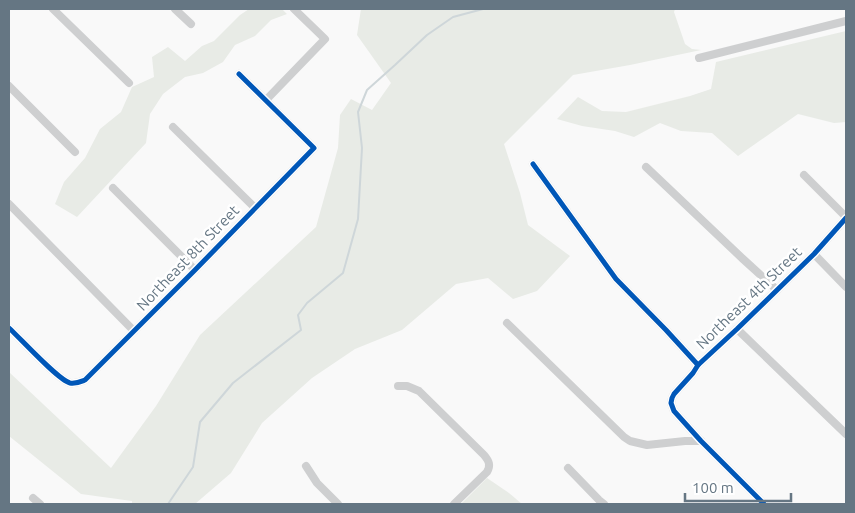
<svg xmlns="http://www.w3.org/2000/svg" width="855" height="513" font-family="Ubuntu,sans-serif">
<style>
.green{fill:#e8ebe6}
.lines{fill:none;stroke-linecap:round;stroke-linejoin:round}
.stream{stroke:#ced6d9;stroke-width:2}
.minor{stroke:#cecfd0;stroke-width:8}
.cycleway-casing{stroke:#fff;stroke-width:8}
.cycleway{stroke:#0057b8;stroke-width:5}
.labels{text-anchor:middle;stroke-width:5;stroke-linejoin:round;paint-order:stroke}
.street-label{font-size:15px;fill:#657683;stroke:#fff}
</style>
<rect width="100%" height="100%" fill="#f9f9f9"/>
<!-- green -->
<g class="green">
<polygon points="249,9 282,9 287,14 271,20 255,36 235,45 223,62 203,73 185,77 163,94 150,114 146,143 77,217 55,204 64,182 85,158 100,129 121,112 132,87 154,77 152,57 168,47 185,61 202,46 214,41 240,15"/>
<polygon points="361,9 675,9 674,12 685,44 692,49 701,50 630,65 573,75 504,144 520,193 528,225 570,256 537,291 513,299 488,278 456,284 402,330 355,349 312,378 262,423 231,473 195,504 132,504 132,501 81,494 9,436 9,372 111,468 156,406 200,335 316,227 338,148 340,115 351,99 372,110 391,83 357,35"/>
<polygon points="846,31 846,122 834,123 798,114 738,156 712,133 681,131 660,123 634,137 615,131 582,126 557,119 578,97 602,111 626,112 690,96 711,89 716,62"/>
<polygon points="487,478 509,493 522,504 461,504"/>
</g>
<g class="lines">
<!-- stream -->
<polyline class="stream" points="168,504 193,467 200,422 233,383 301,330 298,315 307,303 343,273 358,219 362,148 358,112 367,90 395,65 427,35 453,17 483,9"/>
<!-- minor -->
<g class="minor">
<polyline points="53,9 129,83"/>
<polyline points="175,9 191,24"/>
<polyline points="699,58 846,21"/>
<polyline points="9,86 75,152"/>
<polyline points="266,100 325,39 294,9"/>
<polyline points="173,127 255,208"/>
<polyline points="533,164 616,279 666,330 698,365"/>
<polyline points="646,167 743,259 777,290"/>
<polyline points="804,175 846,217"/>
<polyline points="113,188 195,270"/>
<polyline points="9,204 134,331"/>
<polyline points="814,254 846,287"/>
<polyline points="507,323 624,437 630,441 647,445 685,441 701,441"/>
<path d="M9,328C20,338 58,380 70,383C76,384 80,382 85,380L195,270L314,148L239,74"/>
<polyline points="737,329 846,434"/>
<path d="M398,386H407L419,391L484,455C489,461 491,465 487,472L454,504"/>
<polyline points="306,466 317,483 338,504"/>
<polyline points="568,468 599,500 604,504"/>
<polyline points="33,498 40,504"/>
<polyline points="764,504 701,441 674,411 671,403 672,398 674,394 693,373 698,365 737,329 814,254 846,218"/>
</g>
<!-- cycleway casing -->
<g class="cycleway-casing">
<g id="cycleway">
<polyline points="533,164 616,279 666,330 698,365"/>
<path d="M9,328C20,338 58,380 70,383C76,384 80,382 85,380L195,270L314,148L239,74"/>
<polyline points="764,504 701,441 674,411 671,403 672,398 674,394 693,373 698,365 737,329 814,254 846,218"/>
</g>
</g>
<!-- cycleway -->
<use href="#cycleway" class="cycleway"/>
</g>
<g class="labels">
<!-- street labels -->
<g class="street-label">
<text transform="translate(188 258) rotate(-46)" y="5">Northeast 8th Street</text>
<text transform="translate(749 298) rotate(-44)" y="5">Northeast 4th Street</text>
</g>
</g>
<!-- border -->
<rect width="855" height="513" fill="none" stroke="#657683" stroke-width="20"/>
<!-- scale -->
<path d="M685 493v8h106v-8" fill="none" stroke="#657683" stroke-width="2.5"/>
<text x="692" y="493" font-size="15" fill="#657683" stroke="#ffffff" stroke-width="4" paint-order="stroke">100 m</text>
</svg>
